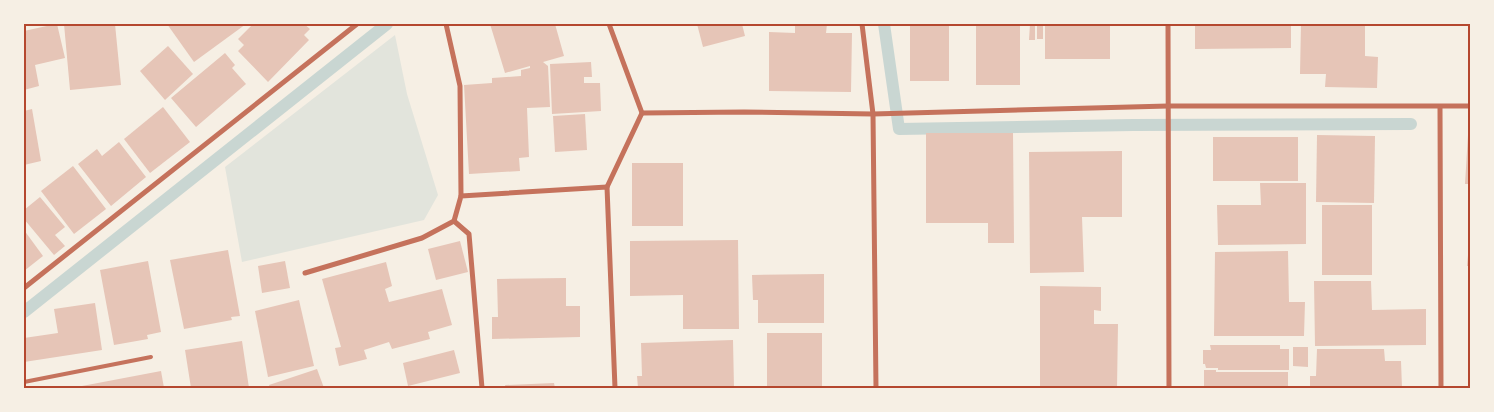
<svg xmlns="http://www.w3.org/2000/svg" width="1494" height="412" font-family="Helvetica,sans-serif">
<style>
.green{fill:#e2e4dc}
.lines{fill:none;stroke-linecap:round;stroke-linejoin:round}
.stream{stroke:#c9d6d2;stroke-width:12}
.building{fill:#e6c5b7}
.service{stroke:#c5725c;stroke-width:4}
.minor{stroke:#c5725c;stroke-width:5}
.neatline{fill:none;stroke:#b5482f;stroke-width:2}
</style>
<rect width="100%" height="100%" fill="#f6efe4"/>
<!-- green -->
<polygon class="green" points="395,35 407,94 438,195 424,220 242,262 225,167"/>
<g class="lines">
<!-- stream -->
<g class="stream">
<polyline points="884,24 899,129 1133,125 1411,124"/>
<polyline points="24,312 387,24"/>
</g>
</g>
<!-- building -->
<g class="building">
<polygon points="56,24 57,24 65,58 35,65 39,86 24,90 24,31"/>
<polygon points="64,24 115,24 121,85 70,90"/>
<polygon points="167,24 246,24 194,62"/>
<polygon points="253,24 304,24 310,29 304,35 309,40 268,82 238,51 244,45 238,39"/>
<polygon points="490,24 555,24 564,56 543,62 548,66 550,107 527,108 529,157 519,158 520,171 469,174 464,85 492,83 492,78 521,76 521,70 530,68 530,66 505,73"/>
<polygon points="697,24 742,24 745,36 703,47"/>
<polygon points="795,24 827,24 826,33 852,33 851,92 769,91 769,32 795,33"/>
<rect x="910" y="24" width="39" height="57"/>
<rect x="976" y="24" width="44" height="61"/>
<polygon points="1030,24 1035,24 1035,40 1029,40"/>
<rect x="1037" y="24" width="6" height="15"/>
<rect x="1045" y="24" width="65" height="35"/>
<polygon points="1195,24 1291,24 1291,48 1195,49"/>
<polygon points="1301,24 1365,24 1365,56 1378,57 1377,88 1325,87 1326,74 1300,74"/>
<polygon points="168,46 193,74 165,100 140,71"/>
<polygon points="225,53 235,65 232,68 246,84 196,127 171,98"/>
<polygon points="591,62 592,77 584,77 584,83 600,83 601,111 552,114 550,64"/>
<polygon points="163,107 190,142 150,173 124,139"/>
<polygon points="32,109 41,161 24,165 24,111"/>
<polygon points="585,114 587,150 555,152 553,116"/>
<polygon points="926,133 1013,133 1014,243 988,243 988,223 926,223"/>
<polygon points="1317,135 1375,136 1374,203 1316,202"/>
<polygon points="1468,135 1470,135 1470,184 1465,184"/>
<rect x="1213" y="137" width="85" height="44"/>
<polygon points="119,142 146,177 111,206 78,164 97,149 102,156"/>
<polygon points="1122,151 1122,217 1082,217 1084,272 1030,273 1029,152"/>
<rect x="632" y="163" width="51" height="63"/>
<polygon points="73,166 106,209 74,234 41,191"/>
<polygon points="1260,183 1306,183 1306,244 1218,245 1217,205 1261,205"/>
<polygon points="40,197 65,227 55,235 65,246 54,255 24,219 24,210"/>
<rect x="1322" y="205" width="50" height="70"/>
<polygon points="24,230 43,256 24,271"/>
<polygon points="738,240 739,329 683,329 683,295 630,296 630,241"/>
<polygon points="460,241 468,272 436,280 428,249"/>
<polygon points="1469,244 1470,244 1470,266 1467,266"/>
<polygon points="228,250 240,316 231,317 232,320 184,329 170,260"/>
<polygon points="1288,251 1289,302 1305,302 1304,336 1214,336 1215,252"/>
<polygon points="148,261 161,332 147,335 148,339 114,345 100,270"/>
<polygon points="285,261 290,288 262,293 258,266"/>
<polygon points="386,262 392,286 385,289 389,302 442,289 452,325 428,332 430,339 392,349 389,342 364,350 367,359 339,366 335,348 341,347 322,279"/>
<polygon points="824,274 824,323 758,323 758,300 753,300 752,275"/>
<polygon points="566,278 566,306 580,306 580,337 492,339 492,317 498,317 497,279"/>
<polygon points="1314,281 1371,281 1372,310 1426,309 1426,345 1315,346"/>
<polygon points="1040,286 1101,287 1101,311 1094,310 1094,324 1118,324 1117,388 1040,388"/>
<polygon points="299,300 314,366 268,377 255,311"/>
<polygon points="95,303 102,350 24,362 24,338 58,333 54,309"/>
<rect x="767" y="333" width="55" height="55"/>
<polygon points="733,340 734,388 638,388 637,376 642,376 641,343"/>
<polygon points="242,341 249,388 204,388 203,386 191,388 185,350"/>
<polygon points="1210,345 1280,345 1280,349 1289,349 1289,370 1218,370 1218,368 1206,368 1205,364 1203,364 1203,350 1211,350"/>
<polygon points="1293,347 1308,347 1308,367 1293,366"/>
<polygon points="1317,349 1384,349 1385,361 1401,361 1402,388 1310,388 1310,376 1316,376"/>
<polygon points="454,350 460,373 408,386 403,363"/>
<polygon points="317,369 324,388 270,388 269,385"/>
<polygon points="1204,370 1216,370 1216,372 1288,372 1288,388 1204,388"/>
<polygon points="161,371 164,388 82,388 82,386"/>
<polygon points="554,383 555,388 506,388 505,385"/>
</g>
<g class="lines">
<!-- service -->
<polyline class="service" points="24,382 151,357"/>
<!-- minor -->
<g class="minor">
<polyline points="446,24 460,86 461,196"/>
<polyline points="609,24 642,113 744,112 873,114 1168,106 1470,106"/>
<polyline points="862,24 873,114 876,388"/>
<polyline points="1168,24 1169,388"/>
<polyline points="1440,107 1441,388"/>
<polyline points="607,187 642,113"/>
<polyline points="454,221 469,234 482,388"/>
<polyline points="305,273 422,238 454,221 461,196 607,187 615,388"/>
<polyline points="24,288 357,24"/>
</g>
</g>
<!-- border -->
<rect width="1494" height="412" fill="none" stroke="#f6efe4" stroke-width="50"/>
<rect x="25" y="25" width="1444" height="362" class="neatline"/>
</svg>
